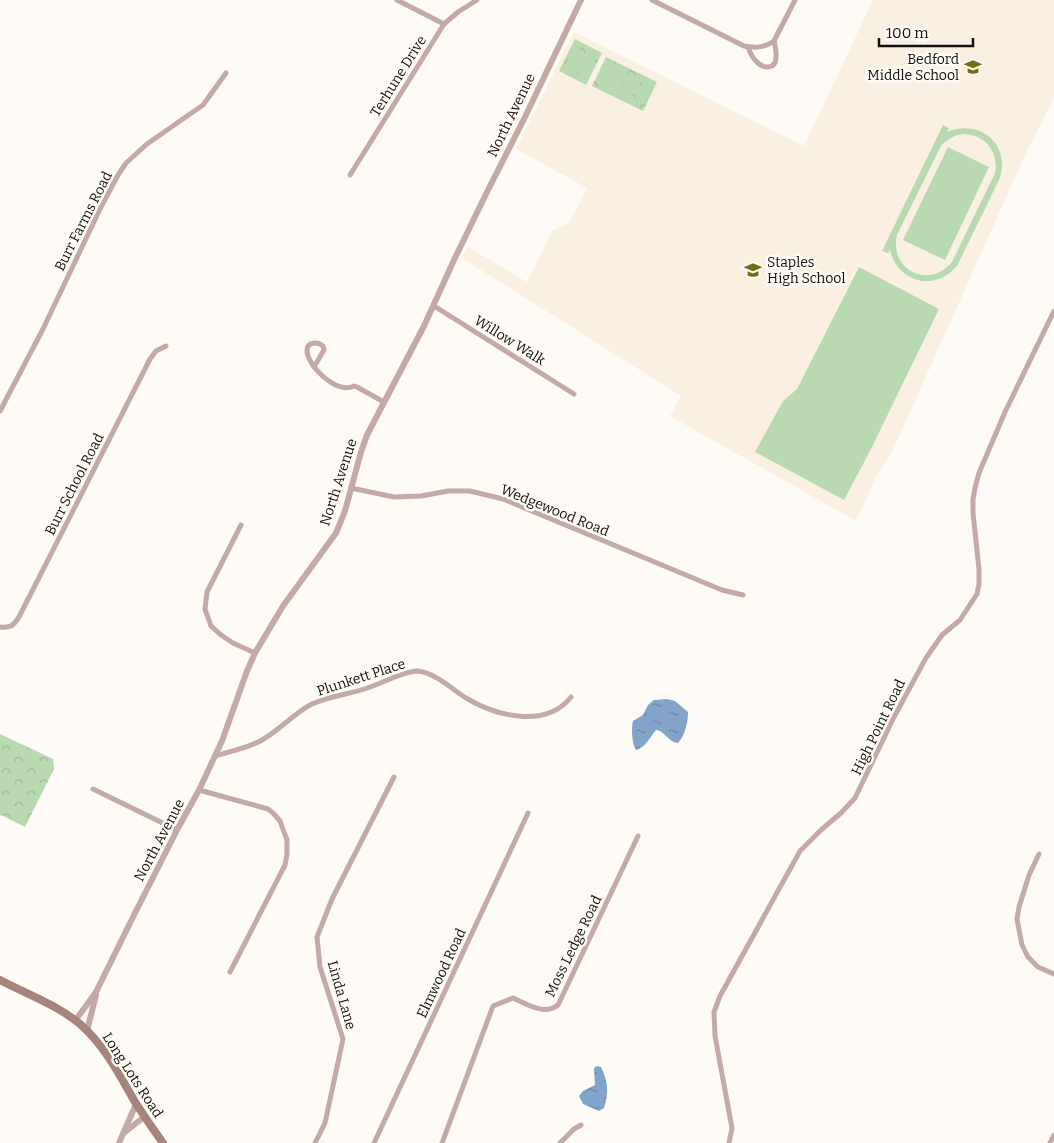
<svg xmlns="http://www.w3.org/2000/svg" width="1054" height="1143" font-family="Bitter,serif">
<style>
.built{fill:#faf0e2}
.park{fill:url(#park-crowns)}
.pitch{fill:#b9d9b1;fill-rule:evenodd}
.water{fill:url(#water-ripples)}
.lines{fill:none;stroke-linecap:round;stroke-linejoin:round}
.minor{stroke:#c3aaa6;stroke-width:5}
.tertiary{stroke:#c3aaa6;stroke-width:6}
.secondary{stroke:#a6837d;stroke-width:8}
.labels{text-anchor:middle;stroke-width:5;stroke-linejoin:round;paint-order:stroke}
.poi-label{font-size:14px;fill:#12100e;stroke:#fefaf5;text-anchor:end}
.street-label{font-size:14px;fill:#12100e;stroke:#fefaf5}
</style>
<defs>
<pattern id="park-crowns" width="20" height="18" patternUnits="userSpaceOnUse" patternTransform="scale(1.25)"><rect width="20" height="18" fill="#b9d9b1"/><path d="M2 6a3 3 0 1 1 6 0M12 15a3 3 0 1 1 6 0" fill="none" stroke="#9eb997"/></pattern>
<pattern id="water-ripples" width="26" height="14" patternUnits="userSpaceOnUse" patternTransform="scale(1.25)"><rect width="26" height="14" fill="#82a4c9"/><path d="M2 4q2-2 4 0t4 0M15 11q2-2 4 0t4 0" fill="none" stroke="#6984a2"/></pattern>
</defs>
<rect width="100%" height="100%" fill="#fefaf5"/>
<!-- built -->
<polygon class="built" points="873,0 1054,0 1054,98 1026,153 893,450 876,477 856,521 670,416 681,396 462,258 468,247 527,282 552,231 570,222 587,188 516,149 574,32 804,146"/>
<!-- park -->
<g class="park">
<polygon points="575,39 602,53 586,85 559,71"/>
<polygon points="606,57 657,82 643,111 592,86"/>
<polygon points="0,734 53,759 54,769 25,827 1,815 0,816"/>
</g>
<!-- pitch -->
<g class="pitch">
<polygon points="575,47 584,52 574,71 565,67"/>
<polygon points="587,53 596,58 586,78 577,73"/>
<polygon points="606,63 615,67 606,87 597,83"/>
<polygon points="619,69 628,73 618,93 609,89"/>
<polygon points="631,75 640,79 630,99 621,95"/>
<polygon points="643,81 652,85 643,105 634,101"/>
<path d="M943,125L949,128L947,132C981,118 1012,146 999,180L957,266C935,292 898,283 890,250L888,253L882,251ZM963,134C985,134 999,152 995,173L952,262C929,290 889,270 897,235L941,146C947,139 954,135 963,134Z"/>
<polygon points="948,147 989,167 945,260 903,240"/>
<polygon points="859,267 939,309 871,449 844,500 755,452 783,401 797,389"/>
</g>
<!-- water -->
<g class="water">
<path d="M667,699L675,701L688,712C688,722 685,736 678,743C668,742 665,731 656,730C650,737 645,748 636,750C632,745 631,728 633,721L643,715L648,705L654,700Z"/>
<path d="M597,1066L601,1067C608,1081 609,1093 604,1108L599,1111L583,1104L579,1096L583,1091L595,1085L594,1069L595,1067Z"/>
</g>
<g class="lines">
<!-- minor -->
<g class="minor">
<polyline points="397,0 444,24"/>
<path d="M652,0L744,46C755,48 764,48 774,41L795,0"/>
<path d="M748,47C750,52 752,58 756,61C763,69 776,70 776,57C777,52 775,46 774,41"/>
<polyline points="350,175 444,24 458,12 477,0"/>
<polyline points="434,306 574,394"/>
<path d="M314,367L324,350L323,346C318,342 307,341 307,351C307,357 311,362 314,367L315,368C323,378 341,393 354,386L357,387L384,402"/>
<polyline points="0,411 43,329 101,207 118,175 126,163 147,144 190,114 203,105 226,73"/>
<polyline points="351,488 394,497 421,496 448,491 470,491 503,499 722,590 743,595"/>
<polyline points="241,525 207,592 205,609 211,626 221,635 233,643 255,653"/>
<path d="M0,627C11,628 13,626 19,617L150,359L156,351L166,346"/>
<path d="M215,756C231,751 248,748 262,740C280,730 294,713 312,704C329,696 352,694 370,687C382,683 405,671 417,671C434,672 452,689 466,698C496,716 546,729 571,697"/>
<polyline points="93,789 177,830"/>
<polyline points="199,790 268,809 273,813 280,821 287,840 287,854 285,865 230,972"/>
<polyline points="1039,854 1029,875 1019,907 1017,919 1022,945 1028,957 1038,967 1054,974"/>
<polyline points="315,1143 325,1123 343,1039 320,967 317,937 332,899 394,777"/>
<polyline points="374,1143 528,813"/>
<path d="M442,1143L493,1006L513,998C527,1004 544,1016 558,1005L638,836"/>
<polyline points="560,1143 574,1129 581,1125"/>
<polyline points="729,1143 732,1128 715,1036 714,1012 720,996 800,851 821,830 841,813 855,798 894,717 926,658 942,635 960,620 977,594 979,584 979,569 973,513 973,499 975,488 979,473 1005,412 1054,311"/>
<polyline points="1050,1143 1054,1135"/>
</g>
<!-- tertiary -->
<g class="tertiary">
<polyline points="75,1021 96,992 135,913 177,830 199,790 222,741 247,671 255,653 283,606 336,533 345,511 361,452 367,435 424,326 454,260 487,192 525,117 581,0"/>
<polyline points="87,1031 96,995"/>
<polyline points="125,1132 144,1117"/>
<polyline points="119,1143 136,1104"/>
</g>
<!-- secondary -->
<path class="secondary" d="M0,980C27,994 57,1005 80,1024C105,1046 119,1074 135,1102C144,1116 153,1129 163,1143"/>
</g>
<!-- icons -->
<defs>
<g id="school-bare" transform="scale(1.35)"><path d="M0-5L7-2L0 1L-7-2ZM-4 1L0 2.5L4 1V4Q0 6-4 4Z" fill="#726e0f" stroke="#fefaf5" stroke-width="2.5" paint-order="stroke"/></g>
</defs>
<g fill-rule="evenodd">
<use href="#school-bare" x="973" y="67"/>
<use href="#school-bare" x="753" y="270"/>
</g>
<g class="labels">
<!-- poi labels -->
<g class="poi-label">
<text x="959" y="64">Bedford<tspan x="959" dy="16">Middle School</tspan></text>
<text x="767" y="267" text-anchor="start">Staples<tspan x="767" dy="16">High School</tspan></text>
</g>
<!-- street labels -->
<g class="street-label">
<text transform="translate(398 76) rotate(-58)" y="5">Terhune Drive</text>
<text transform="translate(511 115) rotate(-64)" y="5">North Avenue</text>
<text transform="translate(83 221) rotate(-63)" y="5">Burr Farms Road</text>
<text transform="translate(510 340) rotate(32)" y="5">Willow Walk</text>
<text transform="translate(338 482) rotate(-72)" y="5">North Avenue</text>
<text transform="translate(74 484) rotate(-63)" y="5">Burr School Road</text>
<text transform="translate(555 510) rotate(22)" y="5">Wedgewood Road</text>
<text transform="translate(361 677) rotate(-18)" y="5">Plunkett Place</text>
<text transform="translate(878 727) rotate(-64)" y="5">High Point Road</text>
<text transform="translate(159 840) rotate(-62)" y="5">North Avenue</text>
<text transform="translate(573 946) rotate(-64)" y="5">Moss Ledge Road</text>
<text transform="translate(441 973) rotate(-65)" y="5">Elmwood Road</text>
<text transform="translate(342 995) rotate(74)" y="5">Linda Lane</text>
<text transform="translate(133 1075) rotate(57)" y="5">Long Lots Road</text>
</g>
</g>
<!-- scale -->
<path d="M879 38v8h94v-8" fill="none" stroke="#12100e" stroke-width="2.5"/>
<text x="886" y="38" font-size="15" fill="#12100e" stroke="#fefaf5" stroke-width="4" paint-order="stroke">100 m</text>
</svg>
